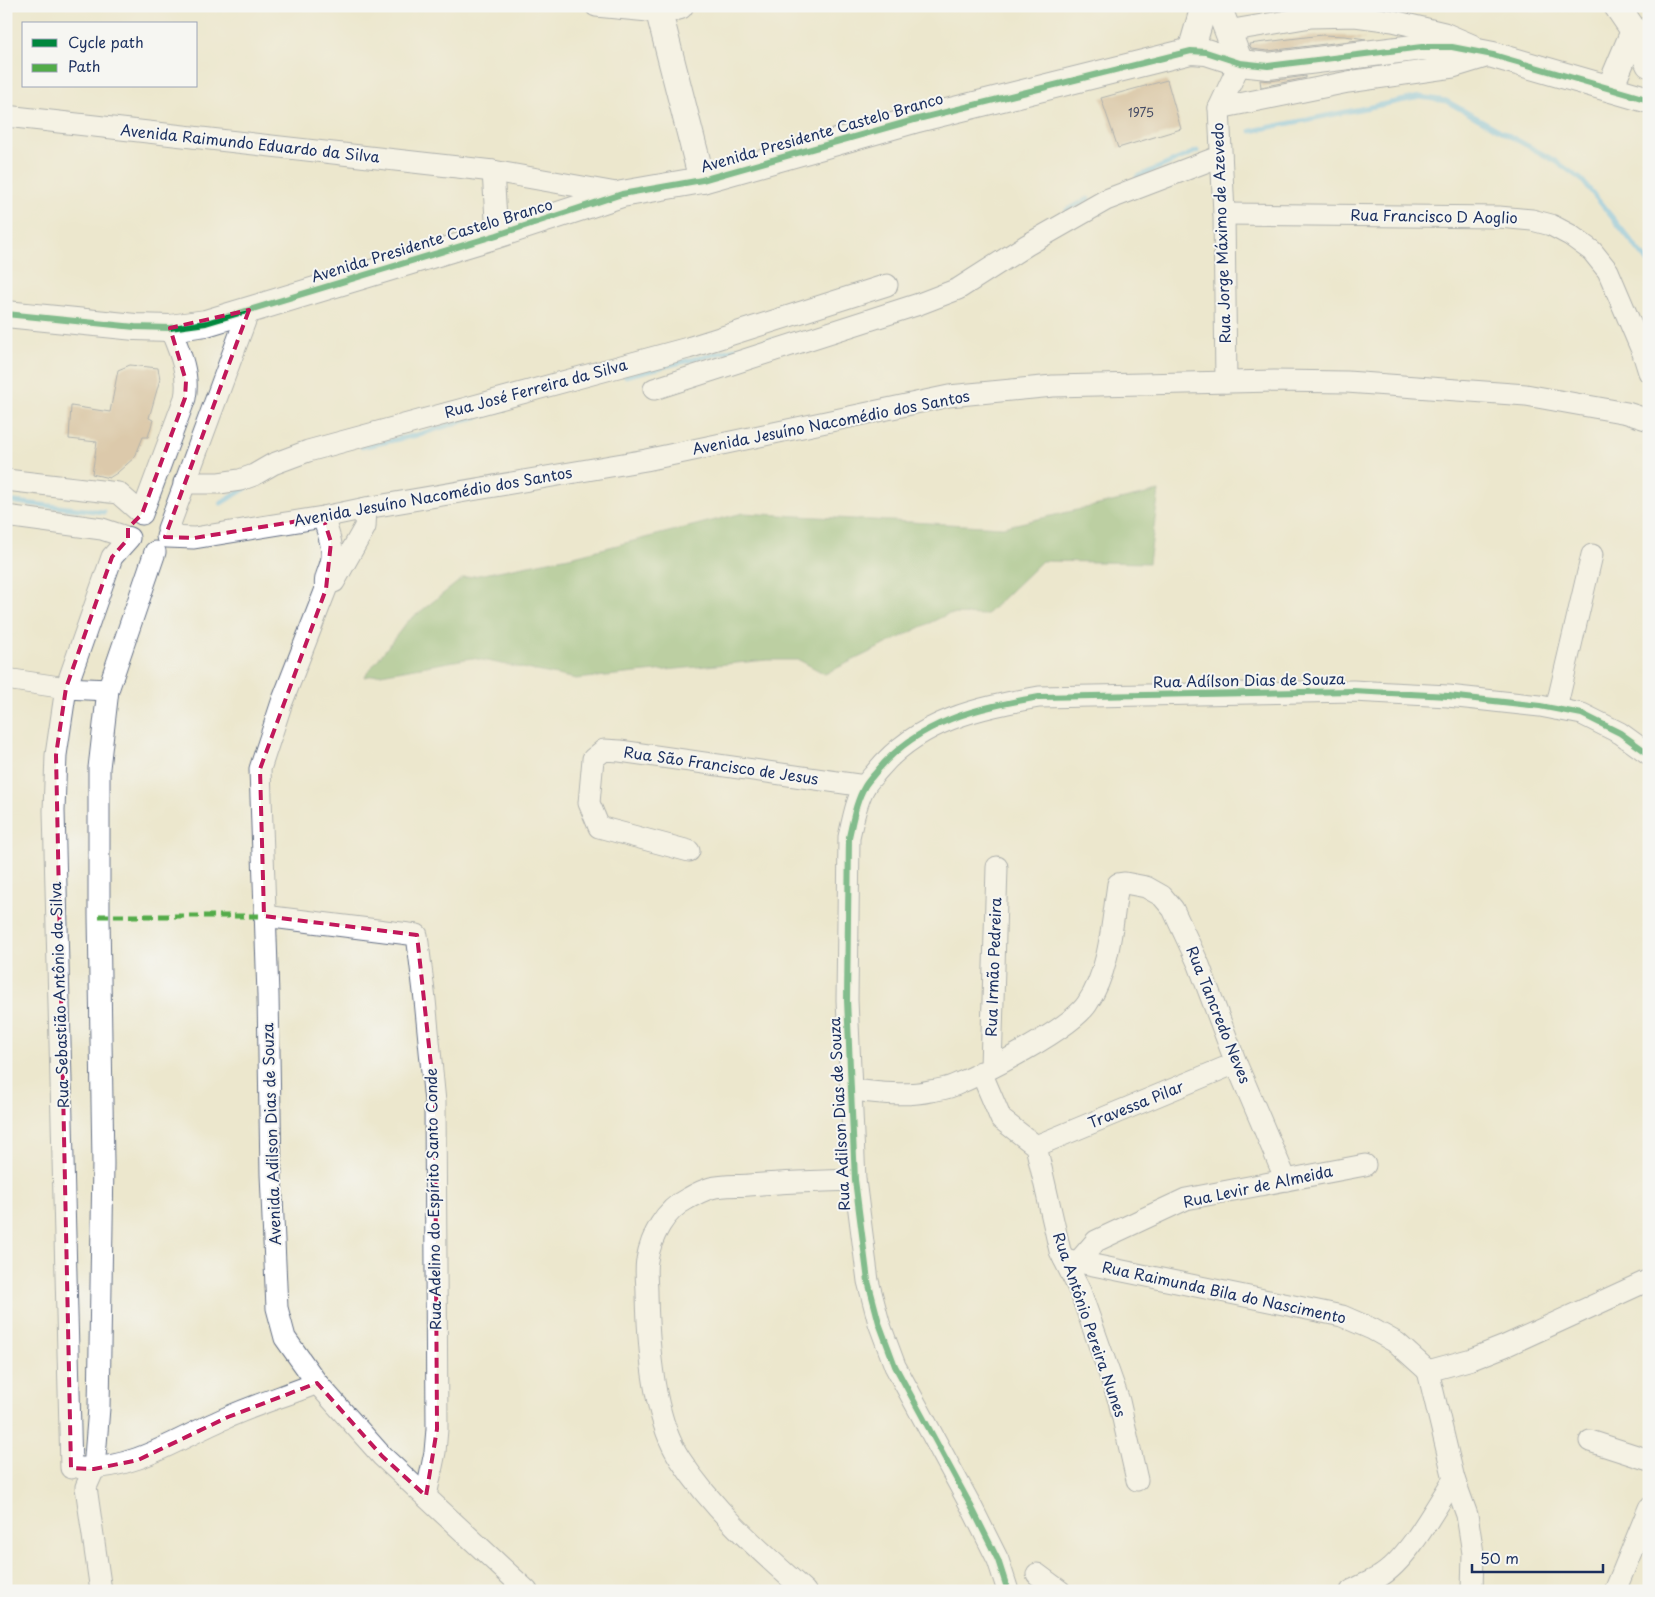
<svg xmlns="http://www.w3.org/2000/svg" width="1655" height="1597" font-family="'Playpen Sans',sans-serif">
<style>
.forest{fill:#80b26d;stroke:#4e7066}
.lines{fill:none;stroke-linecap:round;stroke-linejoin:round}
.stream{stroke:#71bfeb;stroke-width:5}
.building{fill:#c7a580}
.minor-casing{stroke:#646f85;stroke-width:23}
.tertiary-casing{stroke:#646f85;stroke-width:28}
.minor{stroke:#fff;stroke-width:21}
.tertiary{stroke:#fff;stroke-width:26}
.quiet{stroke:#52ab49;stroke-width:5;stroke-dasharray:10 5;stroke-linecap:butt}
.cycleway-casing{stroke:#f6f6f2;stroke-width:9}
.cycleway{stroke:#00873e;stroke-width:6}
.marked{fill:none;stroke:#c2185b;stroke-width:4;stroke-dasharray:10 6;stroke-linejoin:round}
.labels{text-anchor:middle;stroke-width:4;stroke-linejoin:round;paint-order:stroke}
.number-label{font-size:12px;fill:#464c66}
.street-label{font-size:15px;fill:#1b2f5e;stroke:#f6f6f2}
</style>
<rect width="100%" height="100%" fill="#f6f6f2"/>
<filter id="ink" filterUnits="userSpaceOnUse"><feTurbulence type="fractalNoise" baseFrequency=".02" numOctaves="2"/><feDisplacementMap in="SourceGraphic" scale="10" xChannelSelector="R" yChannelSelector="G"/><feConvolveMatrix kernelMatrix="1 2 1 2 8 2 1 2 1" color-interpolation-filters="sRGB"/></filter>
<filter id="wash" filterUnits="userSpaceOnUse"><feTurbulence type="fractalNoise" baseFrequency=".0096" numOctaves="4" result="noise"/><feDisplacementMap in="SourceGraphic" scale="20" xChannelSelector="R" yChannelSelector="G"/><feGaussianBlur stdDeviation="1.12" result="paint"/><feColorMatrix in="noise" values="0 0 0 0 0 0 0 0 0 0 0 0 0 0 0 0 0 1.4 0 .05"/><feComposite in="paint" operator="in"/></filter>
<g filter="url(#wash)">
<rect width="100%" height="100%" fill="#ece7cd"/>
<!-- forest -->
<polygon class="forest" points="1159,491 1149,563 1042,561 986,615 948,614 825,674 799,660 767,660 576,679 472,658 364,677 407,622 463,578 574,556 743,513 1003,527"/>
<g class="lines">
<!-- stream -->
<g class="stream">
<polyline points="1251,131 1420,97 1446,101 1557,162 1582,180 1649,263"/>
<polyline points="1137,177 1197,151"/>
<polyline points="1067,210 1088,199"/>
<polyline points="625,376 772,340"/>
<polyline points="362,447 417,435 505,408"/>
<polyline points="6,501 104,512"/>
<polyline points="221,503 246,488"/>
</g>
</g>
<g id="blocks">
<!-- building -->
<g class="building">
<polygon points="1322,35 1345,36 1366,39 1268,51 1251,49 1249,44"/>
<polygon points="1306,76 1306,78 1261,87 1260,80 1270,81"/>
<polygon points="1167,80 1181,129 1118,148 1101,98"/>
<polygon points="130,365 158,368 160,379 149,418 153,420 148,437 143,437 135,457 117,473 109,478 92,474 97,442 69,439 71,406 110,412 118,370"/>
</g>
</g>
</g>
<g filter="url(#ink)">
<use href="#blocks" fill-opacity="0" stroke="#646f85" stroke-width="1"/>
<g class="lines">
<!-- minor casing -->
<g class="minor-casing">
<g id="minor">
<polyline points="596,6 659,12"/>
<polyline points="1227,31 1311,17 1355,16 1393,21 1444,33 1472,45"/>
<polyline points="1219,108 1348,82 1453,67 1492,55"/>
<polyline points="6,116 493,171 622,194"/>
<polyline points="493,171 497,235"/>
<polyline points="1224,214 1499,217 1532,220 1551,225 1570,235 1592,251 1608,271 1643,353 1649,372"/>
<polyline points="1226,382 1224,214 1219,108 1240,63"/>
<polyline points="654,389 919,304 958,289 1027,245 1106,200 1221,156"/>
<path d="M6,480L118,493L142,514L185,398C190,374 179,350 170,328"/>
<polyline points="184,483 219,483 240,480 254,475 273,464 308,451 688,348 887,285"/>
<polyline points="6,516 102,529 129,538 112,557 66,688 56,755 54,811 71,1468"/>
<path d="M323,517C327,530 333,544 332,557C331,570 323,576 326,589L282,702L260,769L268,995L271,1174L277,1308L285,1338L317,1383L382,1456L527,1591"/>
<polyline points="168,529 249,310"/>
<polyline points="167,537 194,538 323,517 366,508 646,460 949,396 1053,386 1274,381 1347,382 1526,395 1627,413 1649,420"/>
<polyline points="334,582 365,527 366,508"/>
<polyline points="6,679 66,688 108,690"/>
<polyline points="1556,709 1592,555"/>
<polyline points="689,851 599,827 589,803 593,759 604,750 620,751 865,786"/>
<polyline points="264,916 417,935 425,1000 435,1102 437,1429 435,1452 426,1496"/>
<polyline points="991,1067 997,867"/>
<polyline points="981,1072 1001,1119 1036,1146 1060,1251 1080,1291 1119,1401 1137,1480"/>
<path d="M851,1090C876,1092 904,1097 930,1091C938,1090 948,1088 955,1085C986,1072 1070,1029 1087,1004C1110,970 1112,923 1118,884L1125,883L1146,887L1162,896L1173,909L1199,965L1236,1063L1286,1180"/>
<polyline points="1036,1146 1236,1063"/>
<polyline points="1064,1259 1342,1316 1372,1329 1397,1343 1428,1371"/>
<polyline points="1078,1262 1096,1241 1186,1199 1365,1165"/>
<polyline points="1428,1371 1472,1359 1505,1346 1649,1280"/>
<polyline points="1428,1371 1454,1479 1467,1515 1473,1553 1472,1591"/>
<polyline points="1590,1441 1649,1460"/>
<path d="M81,1468C135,1470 180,1437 228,1417C257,1404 288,1395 317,1383"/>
<polyline points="1037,1574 1060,1591"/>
<polyline points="101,1591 86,1487 94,1469 99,1408 103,1163 99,916 99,768 108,690 155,552"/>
<path d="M805,1591C760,1551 713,1510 680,1459C653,1418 648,1343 647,1294C647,1283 645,1270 647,1260C651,1236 665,1210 687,1199C694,1195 703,1190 711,1188C723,1185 737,1186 749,1185C784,1182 819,1181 855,1180"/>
<path d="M1008,1591L998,1560L972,1508L895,1366L879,1323L868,1281L855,1180L847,1000L849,837C853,820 856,801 865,786C868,781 873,776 877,771C919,720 978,708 1039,697L1353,691L1448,696L1540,706L1582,714L1620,733L1649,754"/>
<path d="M1351,1591C1360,1586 1370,1582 1379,1577C1408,1560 1435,1508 1454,1479"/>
<polyline points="1615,1591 1649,1508"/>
</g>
</g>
<!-- tertiary casing -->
<g class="tertiary-casing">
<g id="tertiary">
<polyline points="680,6 659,12 702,180"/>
<polyline points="1218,6 1240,63"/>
<polyline points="1617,6 1634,31 1649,64"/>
<polyline points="1191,51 1204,6"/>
<polyline points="1610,88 1634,31"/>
<polyline points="6,314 135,327 170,328 206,323 497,235 622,194 702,180 914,120 1191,51 1206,52 1240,63 1268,66 1422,47 1452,47 1493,55 1649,100"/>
</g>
</g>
<!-- minor -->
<use href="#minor" class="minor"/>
<!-- tertiary -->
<use href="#tertiary" class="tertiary"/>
<!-- quiet -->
<polyline class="quiet" points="99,916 264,916"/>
<!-- cycleway casing -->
<g class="cycleway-casing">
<g id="cycleway">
<polyline points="6,314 135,327 170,328 206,323 497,235 622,194 702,180 914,120 1191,51 1206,52 1240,63 1268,66 1422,47 1452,47 1493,55 1649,100"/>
<path d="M1008,1591L998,1560L972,1508L895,1366L879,1323L868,1281L855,1180L847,1000L849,837C853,820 856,801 865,786C868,781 873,776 877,771C919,720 978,708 1039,697L1353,691L1448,696L1540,706L1582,714L1620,733L1649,754"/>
</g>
</g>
<!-- cycleway -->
<use href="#cycleway" class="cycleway"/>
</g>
</g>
<!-- marked area -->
<path d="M0 0H1655V1597H0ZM249,310L165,537L194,538L323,517L331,542L326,589L260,769L264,916L417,935L435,1102L437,1429L426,1496L382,1456L317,1383L228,1417L138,1460L94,1469L71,1468L56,755L66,688L112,557L128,539V528L142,514L185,398L186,381L170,328Z" fill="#ece7cd" fill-opacity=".55" fill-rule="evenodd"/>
<path class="marked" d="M249,310L165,537L194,538L323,517L331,542L326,589L260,769L264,916L417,935L435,1102L437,1429L426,1496L382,1456L317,1383L228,1417L138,1460L94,1469L71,1468L56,755L66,688L112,557L128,539V528L142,514L185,398L186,381L170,328Z"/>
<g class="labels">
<!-- number labels -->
<g class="number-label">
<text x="1141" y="117">1975</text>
</g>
<!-- street labels -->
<g class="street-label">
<text transform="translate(822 133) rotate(-16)" y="5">Avenida Presidente Castelo Branco</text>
<text transform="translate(250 144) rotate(6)" y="5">Avenida Raimundo Eduardo da Silva</text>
<text transform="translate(1434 217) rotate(1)" y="5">Rua Francisco D Aoglio</text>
<text transform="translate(1222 233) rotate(-92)" y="5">Rua Jorge Máximo de Azevedo</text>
<text transform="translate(432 241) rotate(-17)" y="5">Avenida Presidente Castelo Branco</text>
<text transform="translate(536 389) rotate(-15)" y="5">Rua José Ferreira da Silva</text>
<text transform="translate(831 423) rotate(-11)" y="5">Avenida Jesuíno Nacomédio dos Santos</text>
<text transform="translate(433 497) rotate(-10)" y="5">Avenida Jesuíno Nacomédio dos Santos</text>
<text transform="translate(1249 681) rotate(-1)" y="5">Rua Adílson Dias de Souza</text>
<text transform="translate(721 766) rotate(8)" y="5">Rua São Francisco de Jesus</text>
<text transform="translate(994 967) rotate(-88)" y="5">Rua Irmão Pedreira</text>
<text transform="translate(60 995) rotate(-92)" y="5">Rua Sebastião Antônio da Silva</text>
<text transform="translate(1218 1015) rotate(68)" y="5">Rua Tancredo Neves</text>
<text transform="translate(1136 1105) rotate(-22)" y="5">Travessa Pilar</text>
<text transform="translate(840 1114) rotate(-93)" y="5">Rua Adilson Dias de Souza</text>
<text transform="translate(272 1134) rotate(-92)" y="5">Avenida Adilson Dias de Souza</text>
<text transform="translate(1258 1187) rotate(-12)" y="5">Rua Levir de Almeida</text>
<text transform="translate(434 1199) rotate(-91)" y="5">Rua Adelino do Espírito Santo Conde</text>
<text transform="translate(1224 1293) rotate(12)" y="5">Rua Raimunda Bila do Nascimento</text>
<text transform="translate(1089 1325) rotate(71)" y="5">Rua Antônio Pereira Nunes</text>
</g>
</g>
<!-- margin -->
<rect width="1655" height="1597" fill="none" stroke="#f6f6f2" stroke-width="25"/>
<!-- legend -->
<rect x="22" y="22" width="175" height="65" fill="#f6f6f2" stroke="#9ea6b7"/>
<rect x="32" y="39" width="25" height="8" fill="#00873e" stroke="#9ea6b7"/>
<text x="68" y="48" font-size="15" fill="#1b2f5e">Cycle path</text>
<rect x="32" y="64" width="25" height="8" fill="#52ab49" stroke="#9ea6b7"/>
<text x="68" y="72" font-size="15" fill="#1b2f5e">Path</text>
<!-- scale -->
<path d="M1472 1564v8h131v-8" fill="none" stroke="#1b2f5e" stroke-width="2.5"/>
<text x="1480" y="1564" font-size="15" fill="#1b2f5e" stroke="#f6f6f2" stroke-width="4" paint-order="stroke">50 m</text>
</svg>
